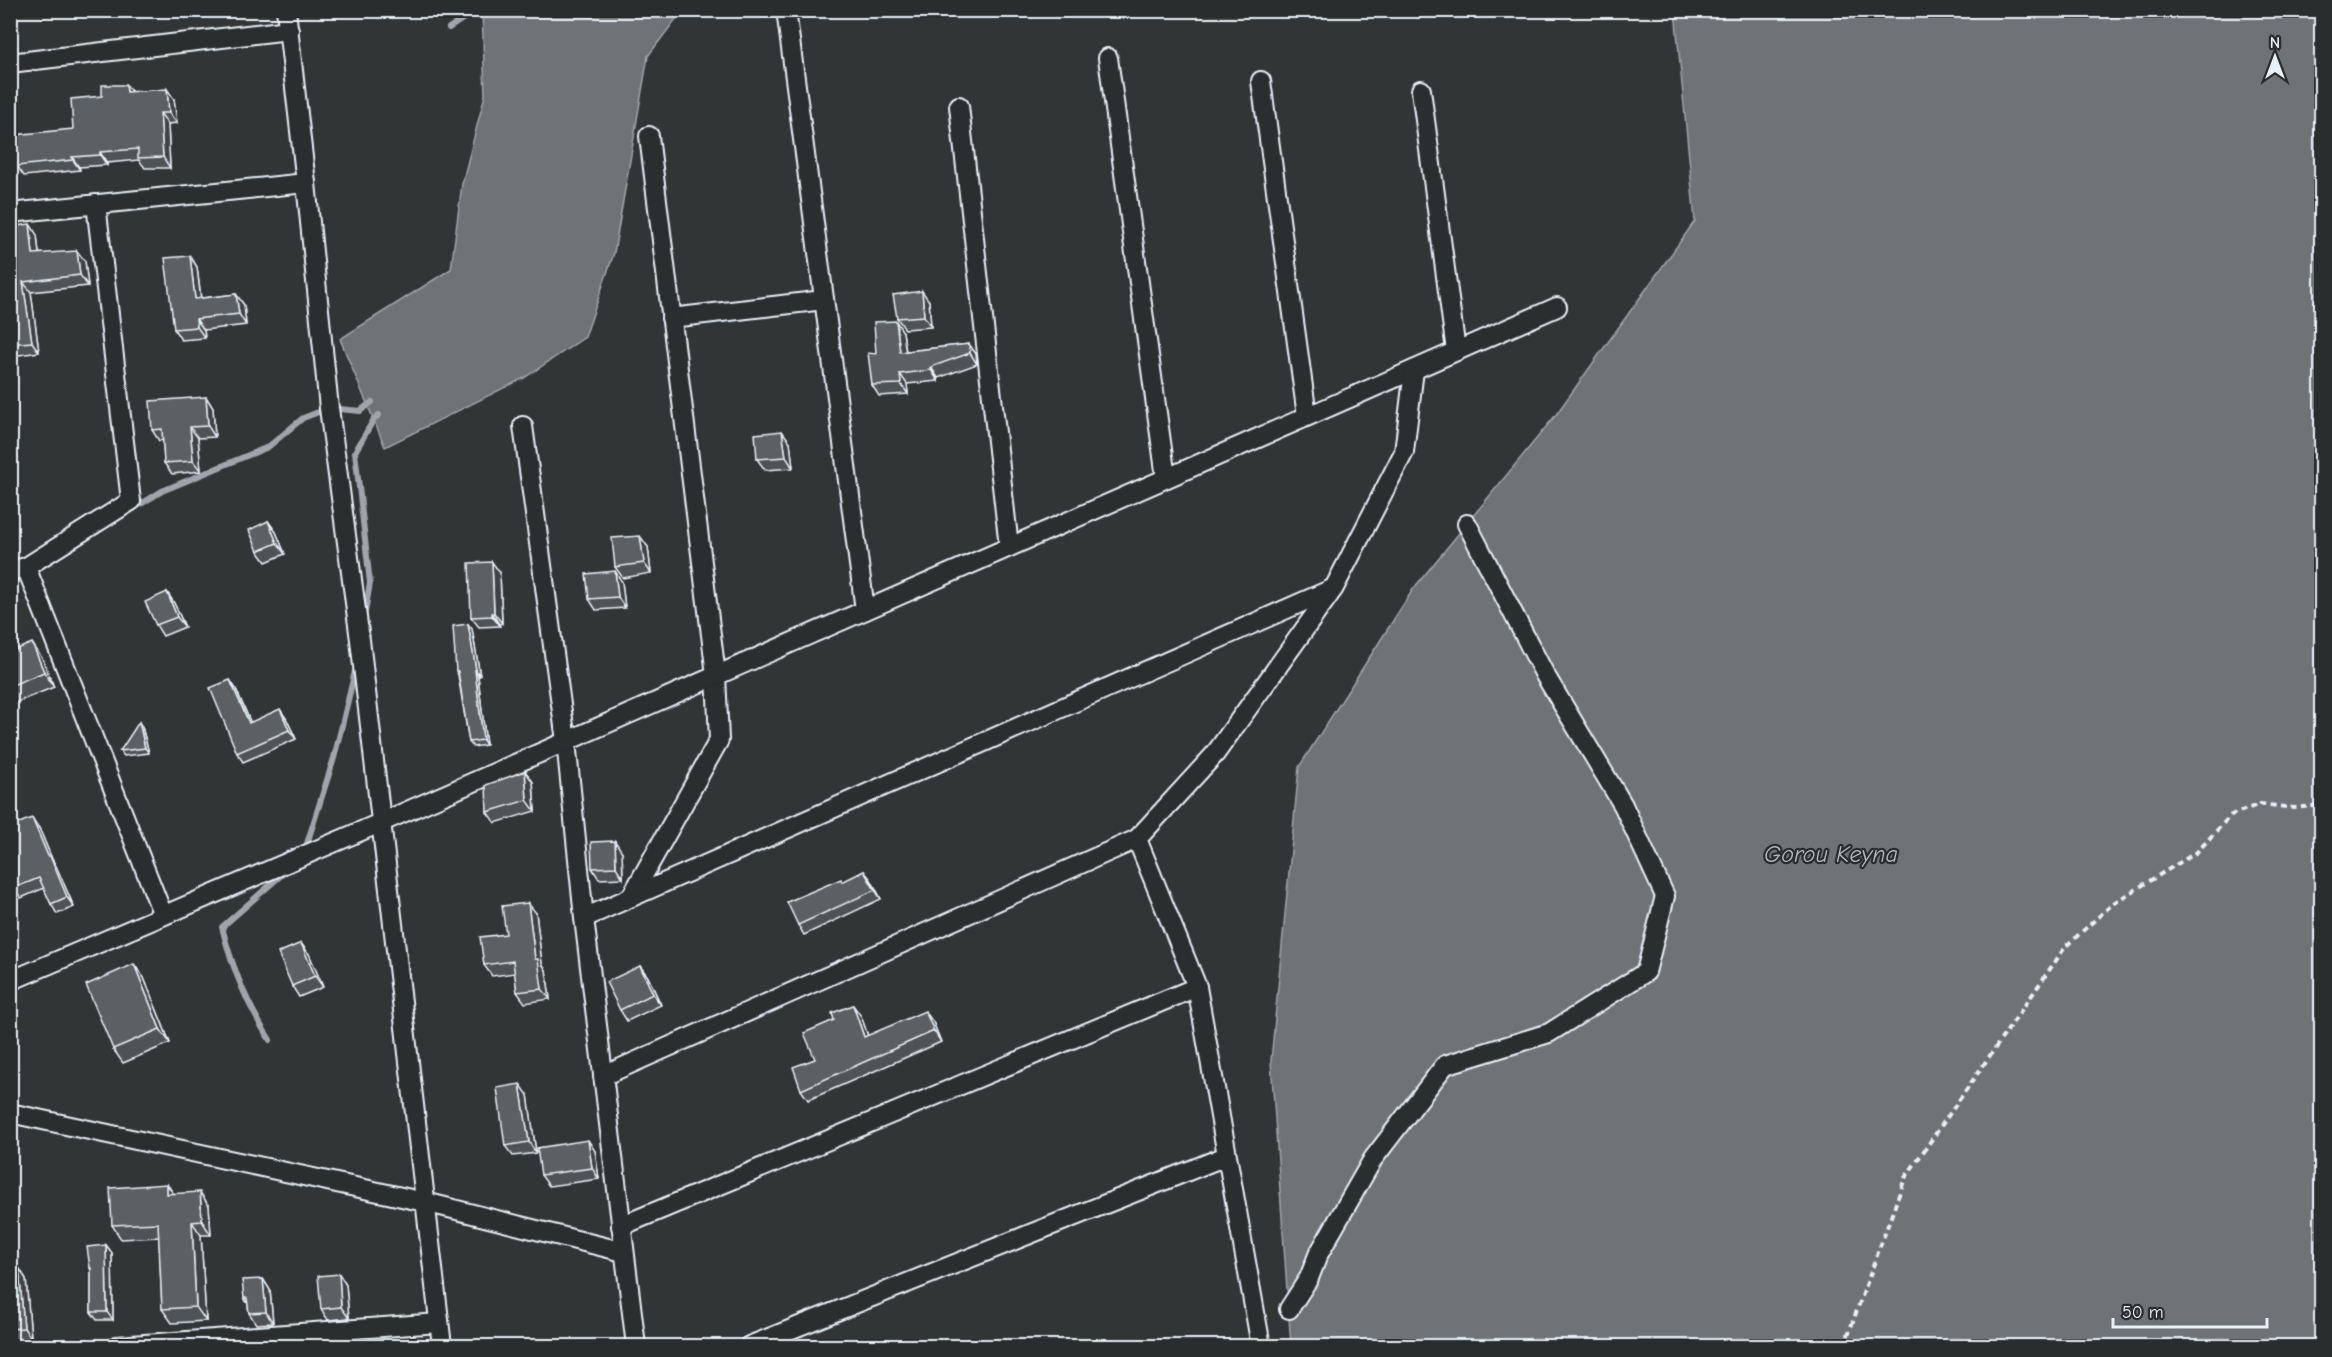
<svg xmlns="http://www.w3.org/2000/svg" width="2332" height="1357" font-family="'Comic Neue',sans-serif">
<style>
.water{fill:#6e7376;stroke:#9fa5aa;stroke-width:1.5}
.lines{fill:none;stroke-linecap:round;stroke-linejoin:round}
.stream{stroke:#9fa5aa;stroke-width:6}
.street-casing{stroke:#e8f1f8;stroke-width:22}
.path{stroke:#e8f1f8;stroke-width:4;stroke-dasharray:6 4.5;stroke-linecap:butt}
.street{stroke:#2a2d2e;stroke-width:18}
.wall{fill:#4f5355;stroke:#e8f1f8;stroke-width:1.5}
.shaded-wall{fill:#404345;stroke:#e8f1f8;stroke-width:1.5}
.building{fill:#5c6063;stroke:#e8f1f8;stroke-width:1.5}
.labels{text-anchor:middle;stroke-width:4.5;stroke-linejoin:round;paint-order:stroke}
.water-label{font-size:24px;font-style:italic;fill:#b1b8be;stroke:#2a2d2e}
</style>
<rect width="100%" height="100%" fill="#323536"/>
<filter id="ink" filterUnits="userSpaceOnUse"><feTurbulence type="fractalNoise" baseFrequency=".0167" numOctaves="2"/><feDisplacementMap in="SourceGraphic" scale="12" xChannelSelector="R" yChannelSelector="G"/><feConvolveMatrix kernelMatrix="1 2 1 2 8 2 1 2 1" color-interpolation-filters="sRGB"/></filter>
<g filter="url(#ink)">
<!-- water -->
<g class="water">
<polygon points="482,11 682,11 648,56 614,253 585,337 524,378 385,447 340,339 451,269 462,184 485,95"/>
<polygon points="1675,11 2321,11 2321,1346 1291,1346 1271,1061 1299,767 1414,588 1555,416 1695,221"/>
</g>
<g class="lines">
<!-- stream -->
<g class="stream">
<polyline points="449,28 476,10"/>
<polyline points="133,509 162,491 268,447 303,418 329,408 360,411 372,402"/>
<polyline points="364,618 370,583 355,452 374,419 379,415"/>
<polyline points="305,850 334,758 356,667"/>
<path d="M270,1040C247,1005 232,967 222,927L286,871"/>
</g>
<!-- street casing -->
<g class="street-casing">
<g id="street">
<polyline points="286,10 306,183 329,408 360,640 442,1346"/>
<polyline points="786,10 865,610"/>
<polyline points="1108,58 1166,478"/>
<polyline points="10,63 289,30"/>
<polyline points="1261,81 1307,416"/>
<polyline points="1421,90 1456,351"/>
<polyline points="959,106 1009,547"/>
<polyline points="10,213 306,183"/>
<polyline points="671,318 824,300"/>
<polyline points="523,426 566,741 584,918 636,1346"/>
<polyline points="26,567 163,915"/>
<polyline points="10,571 26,567 131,501 96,204"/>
<polyline points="631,897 719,740 716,675 649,136"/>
<polyline points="584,918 1332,589"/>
<polyline points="10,981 380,823 1557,307"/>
<polyline points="603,1076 1137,839"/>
<polyline points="10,1113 425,1202 624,1252"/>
<polyline points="621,1226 1197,987"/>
<polyline points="1289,1309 1309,1278 1318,1255 1373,1159 1445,1065 1549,1033 1646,972 1665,896 1623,805 1545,675 1467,524"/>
<polyline points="117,1346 439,1323"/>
<polyline points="749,1346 1226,1156"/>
<polyline points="1261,1346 1197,987 1137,839 1215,754 1334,588 1404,452 1414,370"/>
</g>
</g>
<!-- path -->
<polyline class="path" points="1844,1346 1905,1178 2066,946 2115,902 2197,852 2231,815 2260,804 2294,808 2322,805"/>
<!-- street -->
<use href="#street" class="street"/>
</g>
<!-- wall -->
<g class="wall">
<polygon points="60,10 81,10 61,12"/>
<polygon points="126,85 132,92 174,99 177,123 168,124 170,168 145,168 139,160 107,163 107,165 79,167 80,170 24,176 17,166 73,129 102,96"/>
<polygon points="10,227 37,235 39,253 85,261 88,286 31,292 39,352 12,356 10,353"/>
<polygon points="190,256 197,267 201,298 236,294 244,305 246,325 204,330 205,338 181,340 174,329"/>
<polygon points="929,301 931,327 905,329 897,318"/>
<polygon points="903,332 906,351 969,344 976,354 977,364 938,378 938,381 907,384 908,394 879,396 872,385 876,354"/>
<polygon points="206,397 213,408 215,437 198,438 201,471 172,474 164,463 163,440 159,441 152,430"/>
<polygon points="790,442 793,468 765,470 757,459"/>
<polygon points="268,521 276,532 285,554 266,562 258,551"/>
<polygon points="648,547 651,573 623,578 615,567"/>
<polygon points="500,573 502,623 499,624 500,626 479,627 471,617"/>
<polygon points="622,582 625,608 596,610 589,599"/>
<polygon points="167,592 174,603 185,627 163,636 156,625"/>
<polygon points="468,624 472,629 480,676 478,676 486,745 473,747 469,742 458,675 456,671"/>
<polygon points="10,652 42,658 54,687 10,705"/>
<polygon points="230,680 236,689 250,722 286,718 296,739 243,762 237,753"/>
<polygon points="142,727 149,753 124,756 120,751"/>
<polygon points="525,771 533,782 535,811 495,823 487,812"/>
<polygon points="10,809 17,824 39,828 52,859 56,866 74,907 57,914 51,904 44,888 21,898 14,888 10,868"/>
<polygon points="622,852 623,878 599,879 592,868"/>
<polygon points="864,871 871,880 881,899 804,935 798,925 843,882"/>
<polygon points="536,913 542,964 546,970 550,999 525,1003 517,992 515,973 492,976 484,965 506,934"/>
<polygon points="309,954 323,987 299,997 292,986"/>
<polygon points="640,966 648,977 661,1005 627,1021 620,1010"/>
<polygon points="144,978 170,1043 123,1063 113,1049"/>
<polygon points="861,1016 868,1036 933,1022 941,1042 808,1100 801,1090 815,1059"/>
<polygon points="528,1095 536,1153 513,1156 505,1146"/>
<polygon points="595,1151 599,1179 549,1186 541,1175"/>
<polygon points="167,1184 173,1193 209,1206 211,1235 201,1235 206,1321 172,1323 162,1309 159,1237 121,1239 112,1225"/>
<polygon points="106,1245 112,1253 113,1320 97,1320 91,1312 91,1270 90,1268"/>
<polygon points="19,1268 26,1279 31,1338 10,1340 10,1269"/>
<polygon points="339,1274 346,1285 349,1318 328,1320 321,1309"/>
<polygon points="263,1279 270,1290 273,1323 256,1324 249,1313 248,1304 244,1298"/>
</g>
<!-- shaded-wall -->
<g class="shaded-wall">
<polygon points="126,85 134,95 127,92"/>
<polygon points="167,89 174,99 177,123 169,113"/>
<polygon points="160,113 168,124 170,168 163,157"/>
<polygon points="10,117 13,143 10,140"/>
<polygon points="100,152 107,163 107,165 100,155"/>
<polygon points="72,157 79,167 80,170 73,160"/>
<polygon points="30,224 37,235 40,264 33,254"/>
<polygon points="77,251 85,261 88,286 80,275"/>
<polygon points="190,256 197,267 202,310 195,299"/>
<polygon points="23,282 31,292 39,352 32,342"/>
<polygon points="922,291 929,301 931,327 924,316"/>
<polygon points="236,294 244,305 246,325 239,314"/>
<polygon points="196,319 204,330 205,338 197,327"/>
<polygon points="896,321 903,332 907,362 900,352"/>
<polygon points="969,344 976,354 977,364 970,353"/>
<polygon points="931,367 938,378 938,381 931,370"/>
<polygon points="900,374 907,384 908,394 901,384"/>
<polygon points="206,397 213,408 215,437 208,426"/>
<polygon points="190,427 198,438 201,471 193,461"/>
<polygon points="782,431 790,442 793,468 786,457"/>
<polygon points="268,521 276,532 285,554 277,543"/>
<polygon points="640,536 648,547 651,573 644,563"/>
<polygon points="492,562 500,573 502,623 494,613"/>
<polygon points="615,571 622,582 625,608 618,597"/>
<polygon points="167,592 174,603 185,627 177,617"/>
<polygon points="492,613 499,624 500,626 492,616"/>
<polygon points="468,624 472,629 480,676 476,670"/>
<polygon points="32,643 42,658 54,687 44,672"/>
<polygon points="475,670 478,676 486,745 483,740"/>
<polygon points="230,680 236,689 255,732 249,723"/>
<polygon points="280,709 286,718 296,739 289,730"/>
<polygon points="139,722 142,727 149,753 145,748"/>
<polygon points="525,771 533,782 535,811 527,800"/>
<polygon points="10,809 21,835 14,825 10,815"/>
<polygon points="32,818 39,828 52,859 56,866 74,907 67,897 48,856"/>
<polygon points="615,841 622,852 623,878 616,867"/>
<polygon points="864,871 871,880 881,899 875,890"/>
<polygon points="528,903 536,913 542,964 546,970 550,999 542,989 535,959"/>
<polygon points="301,943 309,954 323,987 315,976"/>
<polygon points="134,964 144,978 170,1043 160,1029"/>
<polygon points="640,966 648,977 661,1005 653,994"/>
<polygon points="853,1005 861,1016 872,1048 864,1037"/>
<polygon points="925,1011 933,1022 941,1042 934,1031"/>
<polygon points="520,1084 528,1095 536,1153 529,1142"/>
<polygon points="588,1140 595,1151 599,1179 592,1168"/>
<polygon points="167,1184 176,1198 167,1194"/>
<polygon points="200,1192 209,1206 211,1235 202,1221"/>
<polygon points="192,1222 201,1235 206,1321 196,1307"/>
<polygon points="106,1245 112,1253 113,1320 107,1312"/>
<polygon points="19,1268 26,1279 31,1338 24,1328"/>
<polygon points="339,1274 346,1285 349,1318 341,1307"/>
<polygon points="263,1279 270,1290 273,1323 266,1312"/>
</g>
<!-- building -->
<g class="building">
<polygon points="102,85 126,85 127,92 167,89 169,113 160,113 163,157 138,158 138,149 100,152 100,155 72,157 73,160 17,166 14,135 73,129 71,99 102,96"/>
<polygon points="30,224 33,254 77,251 80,275 23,282 32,342 10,344 10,227"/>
<polygon points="190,256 195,299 236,294 239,314 196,319 197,327 174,329 165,258"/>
<polygon points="922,291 924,316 897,318 893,295"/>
<polygon points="896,321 900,352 969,344 970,353 931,367 931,370 900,374 901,384 872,385 868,353 876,354 874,322"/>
<polygon points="206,397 208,426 190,427 193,461 164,463 162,429 152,430 150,401"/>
<polygon points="782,431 786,457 757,459 755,434"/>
<polygon points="268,521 277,543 258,551 249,530"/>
<polygon points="640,536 644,563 615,567 612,538"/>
<polygon points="492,562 494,613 492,613 492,616 471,617 469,563"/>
<polygon points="615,571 618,597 589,599 586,574"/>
<polygon points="167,592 177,617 156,625 145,602"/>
<polygon points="468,624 476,670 475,670 483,740 469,742 458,671 456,671 453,626"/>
<polygon points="32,643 44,672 10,686 10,652"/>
<polygon points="230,680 249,723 280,709 289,730 237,753 210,688"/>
<polygon points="139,722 145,748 120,751"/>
<polygon points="525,771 527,800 487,812 486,785"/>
<polygon points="10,815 14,825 32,818 48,856 50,856 67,897 51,904 39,878 14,888 10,881"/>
<polygon points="615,841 616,867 592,868 591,842"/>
<polygon points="864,871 875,890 798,925 787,902 841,879 842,882"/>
<polygon points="528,903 535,959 538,959 542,989 517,992 513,961 484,965 480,937 506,934 502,906"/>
<polygon points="301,943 315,976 292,986 278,953"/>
<polygon points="134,964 160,1029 113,1049 86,985"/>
<polygon points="640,966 653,994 620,1010 606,982"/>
<polygon points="853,1005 864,1037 925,1011 934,1031 801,1090 793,1067 815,1059 804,1033 834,1020 832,1013"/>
<polygon points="520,1084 529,1142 505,1146 497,1088"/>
<polygon points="588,1140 592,1168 541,1175 537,1148"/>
<polygon points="167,1184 167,1194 200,1192 202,1221 192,1222 196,1307 162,1309 158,1223 112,1225 110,1188"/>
<polygon points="106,1245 107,1312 91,1312 91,1268 90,1268 87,1247"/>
<polygon points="19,1268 24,1328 10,1329 10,1269"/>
<polygon points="339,1274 341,1307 321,1309 318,1276"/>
<polygon points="263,1279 266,1312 249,1313 247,1298 244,1298 242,1280"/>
<polygon points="324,1343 324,1347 296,1347 296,1345"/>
</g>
</g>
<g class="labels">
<!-- water labels -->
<g class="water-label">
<text x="1831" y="862">Gorou Keyna</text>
</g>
</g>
<!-- margin -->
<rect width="2332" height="1357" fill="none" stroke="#2a2d2e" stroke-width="36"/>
<rect x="18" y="18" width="2296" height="1321" fill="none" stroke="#e8f1f8" stroke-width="2" filter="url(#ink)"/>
<!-- north arrow -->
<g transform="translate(2275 57)" stroke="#2a2d2e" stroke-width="4.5" paint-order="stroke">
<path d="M0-4.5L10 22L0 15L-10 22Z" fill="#e8f1f8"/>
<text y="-9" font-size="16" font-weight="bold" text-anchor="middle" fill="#e8f1f8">N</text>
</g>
<!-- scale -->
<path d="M2113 1318v9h154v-9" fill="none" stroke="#e8f1f8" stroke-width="3"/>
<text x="2122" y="1318" font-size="18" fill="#e8f1f8" stroke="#2a2d2e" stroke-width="4.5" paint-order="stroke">50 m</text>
</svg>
